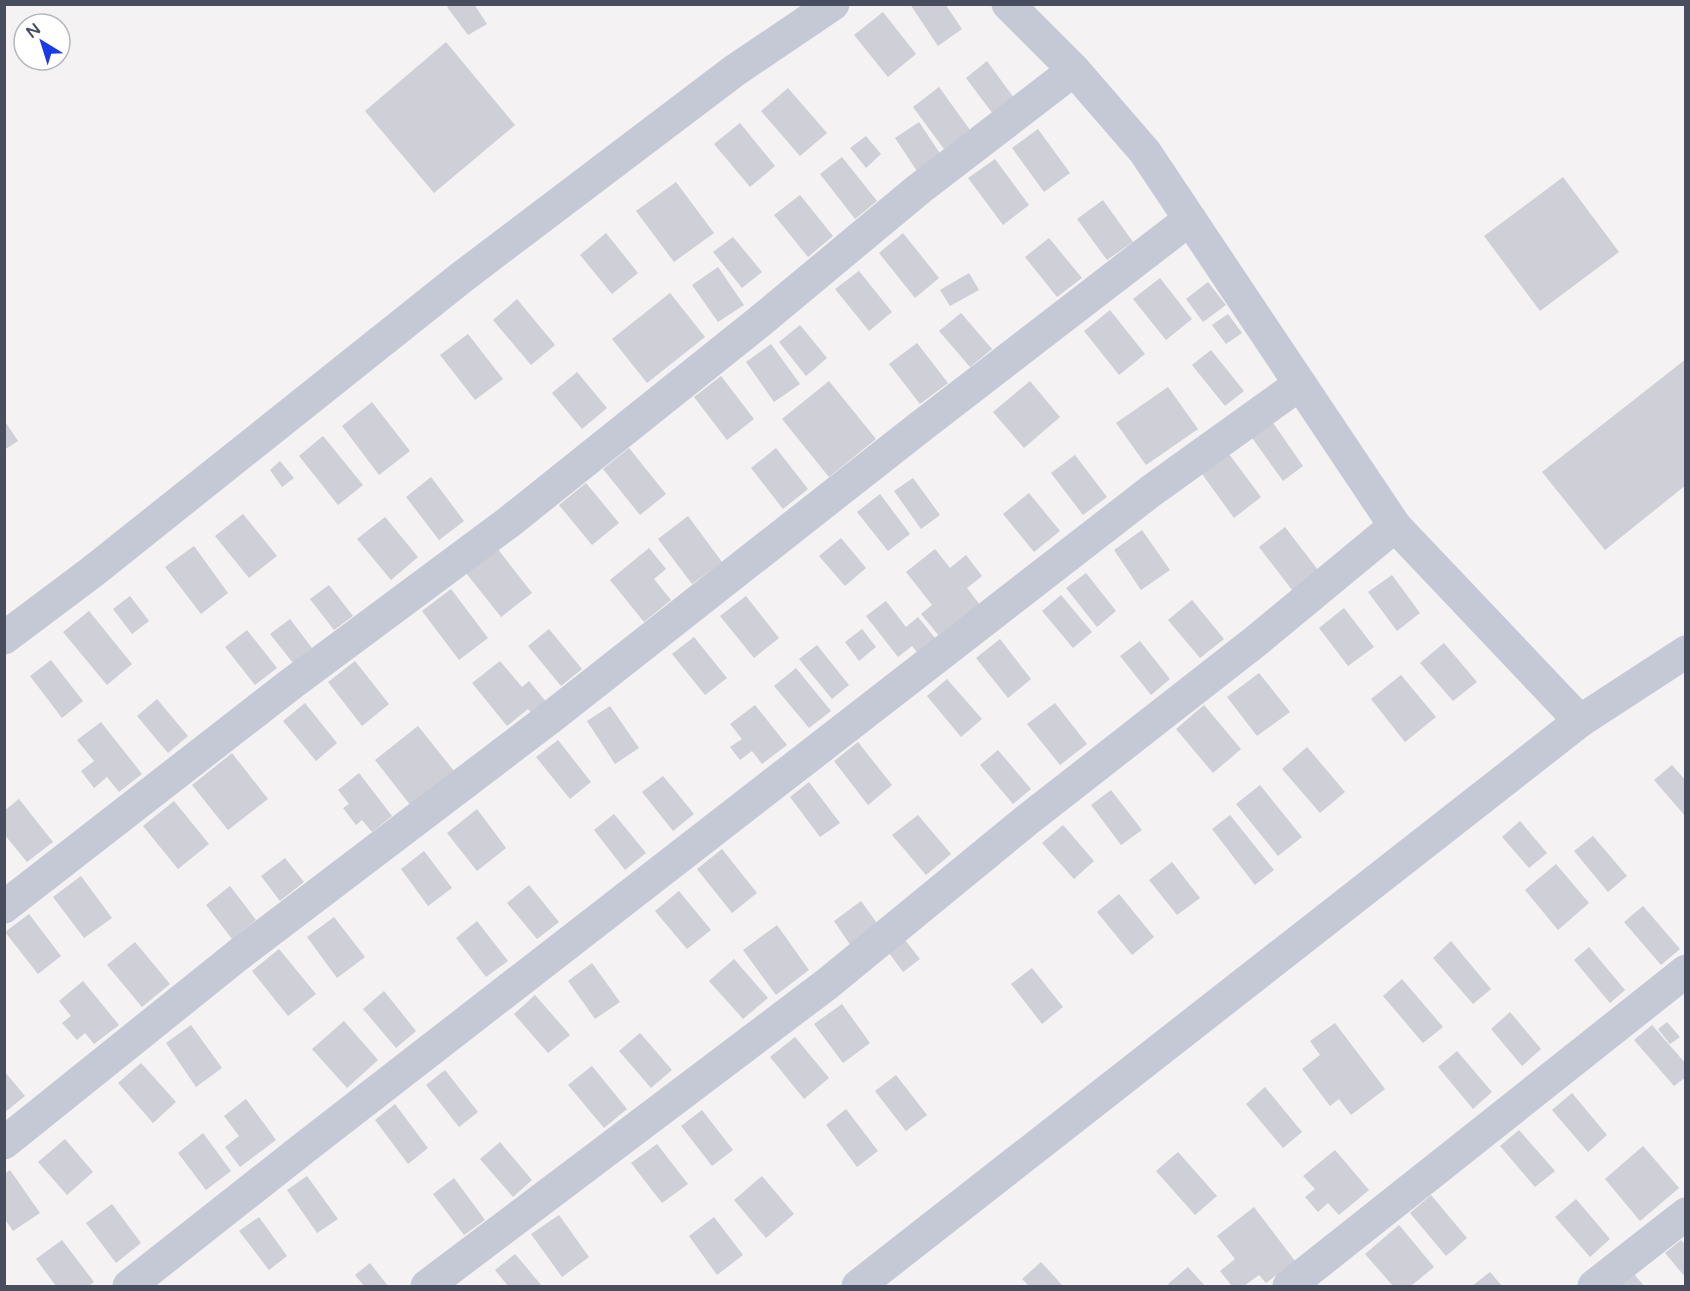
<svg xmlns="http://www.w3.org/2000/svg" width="1690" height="1291" font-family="'Varela Round',sans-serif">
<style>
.building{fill:#cecfd7}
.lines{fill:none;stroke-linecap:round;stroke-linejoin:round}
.minor{stroke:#c5c9d6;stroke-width:33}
</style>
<rect width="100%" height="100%" fill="#f4f2f2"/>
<!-- building -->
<g class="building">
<polygon points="451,4 474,4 487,24 468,35 447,7"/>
<polygon points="910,4 945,4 962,29 938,46"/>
<polygon points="883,12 916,54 888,77 854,35"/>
<polygon points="446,42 515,125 434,193 365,111"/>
<polygon points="987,61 1014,98 993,114 966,78"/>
<polygon points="939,87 970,130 944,149 913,107"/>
<polygon points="788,88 827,133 800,156 761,111"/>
<polygon points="919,122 943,158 919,174 895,138"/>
<polygon points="740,123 775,166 750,187 714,144"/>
<polygon points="1038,129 1070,173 1044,192 1012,148"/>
<polygon points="866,136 881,154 866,168 850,148"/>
<polygon points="842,157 877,201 855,219 820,174"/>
<polygon points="995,159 1029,205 1003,225 968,178"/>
<polygon points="1563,177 1619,252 1540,311 1484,236"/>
<polygon points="676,182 714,233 674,262 636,211"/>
<polygon points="800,195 833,236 808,257 774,215"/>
<polygon points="1103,200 1133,242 1107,260 1077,219"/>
<polygon points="606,233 638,273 612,294 580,255"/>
<polygon points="903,233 939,278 915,298 879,253"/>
<polygon points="733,237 762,272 742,288 713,252"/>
<polygon points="1049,238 1082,278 1057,297 1025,257"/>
<polygon points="718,267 744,305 718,322 692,285"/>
<polygon points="859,271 892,312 869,331 835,289"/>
<polygon points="969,273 979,290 950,306 940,290"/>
<polygon points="1160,278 1192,319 1166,340 1133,299"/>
<polygon points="1208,282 1226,305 1203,322 1186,299"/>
<polygon points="670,293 705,337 647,383 612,339"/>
<polygon points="517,299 555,345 531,365 493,320"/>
<polygon points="1110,310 1145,354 1119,375 1084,331"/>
<polygon points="961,313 992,349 970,367 939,331"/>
<polygon points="1228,314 1242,333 1226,344 1212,325"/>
<polygon points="800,325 827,358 806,376 779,342"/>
<polygon points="468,334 503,379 475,400 440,355"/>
<polygon points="917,343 948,383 920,404 889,364"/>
<polygon points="771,344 800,384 774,402 746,362"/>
<polygon points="1211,350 1244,391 1225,406 1192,365"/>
<polygon points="1686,359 1686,485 1605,550 1542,472"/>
<polygon points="577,372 607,408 582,429 552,393"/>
<polygon points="721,376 754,419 727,440 694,397"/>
<polygon points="829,381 876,439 829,477 782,419"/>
<polygon points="1030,381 1060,417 1024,448 993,412"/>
<polygon points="1168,387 1198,429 1146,465 1116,423"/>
<polygon points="372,402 410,451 379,475 342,426"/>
<polygon points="4,420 18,441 4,450"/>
<polygon points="1271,420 1303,466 1283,481 1250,435"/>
<polygon points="323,436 363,485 338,505 299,456"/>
<polygon points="629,448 666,494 640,515 603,469"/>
<polygon points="776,448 808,489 783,509 751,468"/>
<polygon points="1229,454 1261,497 1234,518 1202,474"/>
<polygon points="1075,455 1107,497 1083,515 1051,473"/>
<polygon points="280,461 294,478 282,487 270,470"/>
<polygon points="431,477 464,521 439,540 406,497"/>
<polygon points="913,478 940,515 921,529 894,491"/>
<polygon points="586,483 619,523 592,545 559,505"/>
<polygon points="1029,493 1060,531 1034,552 1003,514"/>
<polygon points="880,494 910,534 888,551 857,512"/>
<polygon points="243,514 277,556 249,578 215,536"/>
<polygon points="688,516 722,562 692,584 658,539"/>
<polygon points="385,517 418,557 391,580 357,539"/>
<polygon points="1285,527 1318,570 1292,590 1259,547"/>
<polygon points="1142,530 1170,570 1141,590 1114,550"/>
<polygon points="841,538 866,568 845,586 819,556"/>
<polygon points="194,546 228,593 201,614 165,567"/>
<polygon points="497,548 532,593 501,617 466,573"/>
<polygon points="649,548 666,569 654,579 671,600 644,622 610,580"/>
<polygon points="935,549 950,568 966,555 982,576 967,588 980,605 940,637 921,614 932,605 906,572"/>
<polygon points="1086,573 1116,611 1097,627 1066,588"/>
<polygon points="1392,575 1420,613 1397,631 1368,592"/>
<polygon points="329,585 353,616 334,630 310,599"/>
<polygon points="451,589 488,638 459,660 422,611"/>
<polygon points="1061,595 1092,632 1073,648 1042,611"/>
<polygon points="130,596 149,621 132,634 113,609"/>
<polygon points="746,596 779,638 754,658 720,616"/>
<polygon points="1192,600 1224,639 1200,658 1168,620"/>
<polygon points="886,601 906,627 918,617 939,643 921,657 912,646 898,657 866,616"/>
<polygon points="1344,608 1374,647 1348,666 1319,628"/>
<polygon points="89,611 132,664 107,685 63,632"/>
<polygon points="290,619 312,648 293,663 270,634"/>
<polygon points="549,629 582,669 561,686 528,646"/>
<polygon points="862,629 876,647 859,661 845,642"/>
<polygon points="247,630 277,668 255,685 225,647"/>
<polygon points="694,637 727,678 705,695 672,654"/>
<polygon points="1000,639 1031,679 1008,698 976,658"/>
<polygon points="1140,641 1170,679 1151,695 1120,656"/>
<polygon points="1444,643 1477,682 1453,701 1420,663"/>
<polygon points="817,645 849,685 832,699 799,659"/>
<polygon points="51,660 83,701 62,718 30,676"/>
<polygon points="355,661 389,704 362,726 328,682"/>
<polygon points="500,661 522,687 529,681 548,704 534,716 528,709 507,726 472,683"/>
<polygon points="796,668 831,711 809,728 774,686"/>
<polygon points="1259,673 1290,712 1257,736 1227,697"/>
<polygon points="1401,675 1436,717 1405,742 1371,699"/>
<polygon points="947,679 982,719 961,737 927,696"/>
<polygon points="157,699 188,736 168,753 137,716"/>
<polygon points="305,703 337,743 316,761 283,721"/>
<polygon points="1055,703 1087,744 1060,765 1027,724"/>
<polygon points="755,705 787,745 762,764 752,751 740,760 730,747 742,739 730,724"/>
<polygon points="1204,705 1241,749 1213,773 1176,729"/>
<polygon points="610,706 639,748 615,764 587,721"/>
<polygon points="101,722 142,774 119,792 107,777 94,788 81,771 94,761 77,740"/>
<polygon points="418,726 458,776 415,811 375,760"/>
<polygon points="558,740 591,782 570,799 536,757"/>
<polygon points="858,742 892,785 868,805 834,761"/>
<polygon points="1307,747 1345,792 1320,813 1282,769"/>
<polygon points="998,750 1031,789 1013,804 980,765"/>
<polygon points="232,753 268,799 228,830 192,785"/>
<polygon points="1672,765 1686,781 1686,817 1654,780"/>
<polygon points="359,773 392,816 372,832 362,820 356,825 343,808 349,804 338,790"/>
<polygon points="663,776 694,814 673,831 642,792"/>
<polygon points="809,782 840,823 820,837 790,797"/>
<polygon points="1260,785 1302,837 1278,856 1236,804"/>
<polygon points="1111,790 1142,830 1121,845 1091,805"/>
<polygon points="19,799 53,842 27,862 4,834 4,811"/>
<polygon points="174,801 209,844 178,869 143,826"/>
<polygon points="477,809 506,848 477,871 447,833"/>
<polygon points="614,814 646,853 625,870 594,830"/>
<polygon points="918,815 951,854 926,875 892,835"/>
<polygon points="1230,815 1274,870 1255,885 1212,829"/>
<polygon points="1520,821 1547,853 1529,868 1502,837"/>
<polygon points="1063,825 1094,861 1074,879 1042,843"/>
<polygon points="1593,836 1627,876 1608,892 1574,851"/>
<polygon points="722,849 757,893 732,913 697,869"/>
<polygon points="424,851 452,888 428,906 401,869"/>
<polygon points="285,858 304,882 280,901 261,876"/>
<polygon points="1172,862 1200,898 1177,915 1149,880"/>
<polygon points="1556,864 1589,903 1558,930 1525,890"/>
<polygon points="81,876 112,918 84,938 53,897"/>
<polygon points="529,885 559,922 537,939 507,903"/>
<polygon points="230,886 256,920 232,939 206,905"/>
<polygon points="679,891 711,930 687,949 655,911"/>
<polygon points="1119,894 1154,937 1132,955 1097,912"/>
<polygon points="861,901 879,926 851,946 834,921"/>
<polygon points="1643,906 1680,949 1661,965 1624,922"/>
<polygon points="29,914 61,956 38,974 5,932"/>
<polygon points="334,917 365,957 337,978 307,937"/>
<polygon points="477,921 508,961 486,977 456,938"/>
<polygon points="777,925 809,970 776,995 743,950"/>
<polygon points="905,940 920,959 903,972 889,953"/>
<polygon points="1451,941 1491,989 1473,1004 1433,958"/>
<polygon points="135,942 170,984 142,1007 107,965"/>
<polygon points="1589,947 1625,990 1610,1003 1574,960"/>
<polygon points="279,949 316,994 288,1016 252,971"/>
<polygon points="734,959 768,998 743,1019 709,981"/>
<polygon points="592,963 620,1002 595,1019 568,981"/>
<polygon points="1032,968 1063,1007 1042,1024 1011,984"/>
<polygon points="1402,979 1443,1027 1423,1043 1383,996"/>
<polygon points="83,981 119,1025 94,1044 85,1033 77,1040 62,1023 71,1016 59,1001"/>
<polygon points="384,991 416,1031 396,1048 363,1009"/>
<polygon points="535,995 570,1035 548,1053 514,1014"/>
<polygon points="842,1004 870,1043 843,1063 814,1024"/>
<polygon points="1510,1012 1541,1049 1522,1066 1491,1029"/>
<polygon points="344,1021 378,1060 347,1088 312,1049"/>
<polygon points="1667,1022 1680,1037 1670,1044 1658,1029"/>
<polygon points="1335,1023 1385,1089 1351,1115 1339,1099 1330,1106 1302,1069 1320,1055 1310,1041"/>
<polygon points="191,1025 222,1068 196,1087 166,1043"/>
<polygon points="1652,1025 1686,1064 1686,1077 1674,1086 1634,1040"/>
<polygon points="640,1033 672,1070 651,1088 619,1051"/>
<polygon points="795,1037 829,1078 804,1099 770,1057"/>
<polygon points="1457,1051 1492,1092 1473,1109 1438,1067"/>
<polygon points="141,1063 176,1102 153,1123 118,1083"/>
<polygon points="592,1066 627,1109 604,1128 568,1085"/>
<polygon points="445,1070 478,1112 459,1127 426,1085"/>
<polygon points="4,1071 25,1096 4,1113"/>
<polygon points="896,1075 927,1115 906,1131 875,1091"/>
<polygon points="1265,1087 1302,1132 1283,1148 1246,1104"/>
<polygon points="1572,1093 1607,1135 1588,1152 1552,1110"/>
<polygon points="246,1099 276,1140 240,1167 225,1147 239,1136 224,1116"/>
<polygon points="395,1104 428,1148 408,1164 375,1120"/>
<polygon points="846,1109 878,1151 857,1167 826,1125"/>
<polygon points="702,1110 733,1150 712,1166 681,1126"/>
<polygon points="1519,1130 1555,1171 1535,1187 1500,1146"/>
<polygon points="203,1133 231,1171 206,1190 178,1153"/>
<polygon points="65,1139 93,1172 67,1195 38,1162"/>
<polygon points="500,1142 532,1180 513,1197 480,1159"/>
<polygon points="657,1144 688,1184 662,1203 631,1163"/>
<polygon points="1643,1146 1679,1188 1640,1221 1605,1179"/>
<polygon points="1335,1150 1369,1190 1339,1215 1328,1203 1318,1212 1305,1197 1315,1189 1303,1176"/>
<polygon points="1178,1152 1217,1196 1195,1215 1156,1171"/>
<polygon points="10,1170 40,1213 13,1231 4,1218 4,1174"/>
<polygon points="307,1176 338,1219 317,1233 287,1190"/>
<polygon points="762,1176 794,1214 766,1238 734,1200"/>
<polygon points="454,1178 485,1220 464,1235 433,1194"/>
<polygon points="1431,1195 1467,1238 1446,1256 1410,1213"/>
<polygon points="1576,1199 1610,1239 1590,1257 1555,1217"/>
<polygon points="112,1204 141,1243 116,1263 86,1223"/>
<polygon points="1254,1207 1295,1261 1266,1283 1259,1275 1244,1286 1232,1286 1220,1271 1235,1259 1217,1236"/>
<polygon points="559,1215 589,1257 562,1277 531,1234"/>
<polygon points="259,1217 287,1256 269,1270 239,1231"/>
<polygon points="714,1217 743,1255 717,1275 689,1236"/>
<polygon points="1399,1225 1434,1267 1411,1286 1393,1286 1365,1254"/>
<polygon points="62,1240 94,1282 89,1286 56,1286 36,1259"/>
<polygon points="1681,1240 1686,1245 1686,1278 1665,1253"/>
<polygon points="515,1254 542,1286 508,1286 495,1270"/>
<polygon points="1041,1262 1063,1286 1029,1286 1022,1279"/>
<polygon points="370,1263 388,1286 364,1286 355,1275"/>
<polygon points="1188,1267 1205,1286 1171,1286 1168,1284"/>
<polygon points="1490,1272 1502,1286 1472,1286"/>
<polygon points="1634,1274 1644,1286 1619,1286"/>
</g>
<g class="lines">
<!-- minor -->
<g class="minor">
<polyline points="1008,4 1074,70 1145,152 1300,384"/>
<polyline points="4,638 92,572 462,277 734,71 833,4"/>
<polyline points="4,907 291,684 509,522 759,322 919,189 1074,70"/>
<polyline points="4,1143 238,955 551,717 920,427 1190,219"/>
<polyline points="129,1286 304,1148 1151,491 1300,384 1395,526"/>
<polyline points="427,1286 827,984 1027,820 1256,641 1395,526 1580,721"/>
<polyline points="858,1286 1580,721 1686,652"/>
<polyline points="1289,1286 1686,971"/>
<polyline points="1594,1286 1686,1214"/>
</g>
</g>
<!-- border -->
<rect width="1690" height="1291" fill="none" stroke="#494e5f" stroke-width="12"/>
<!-- north arrow -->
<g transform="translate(42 42) rotate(322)"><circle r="28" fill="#ffffff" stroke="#b6b8bf" stroke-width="1.5"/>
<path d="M0-4.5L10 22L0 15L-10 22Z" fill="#193ae6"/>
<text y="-9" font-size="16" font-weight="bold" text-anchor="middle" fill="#494e5f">N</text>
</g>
</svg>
